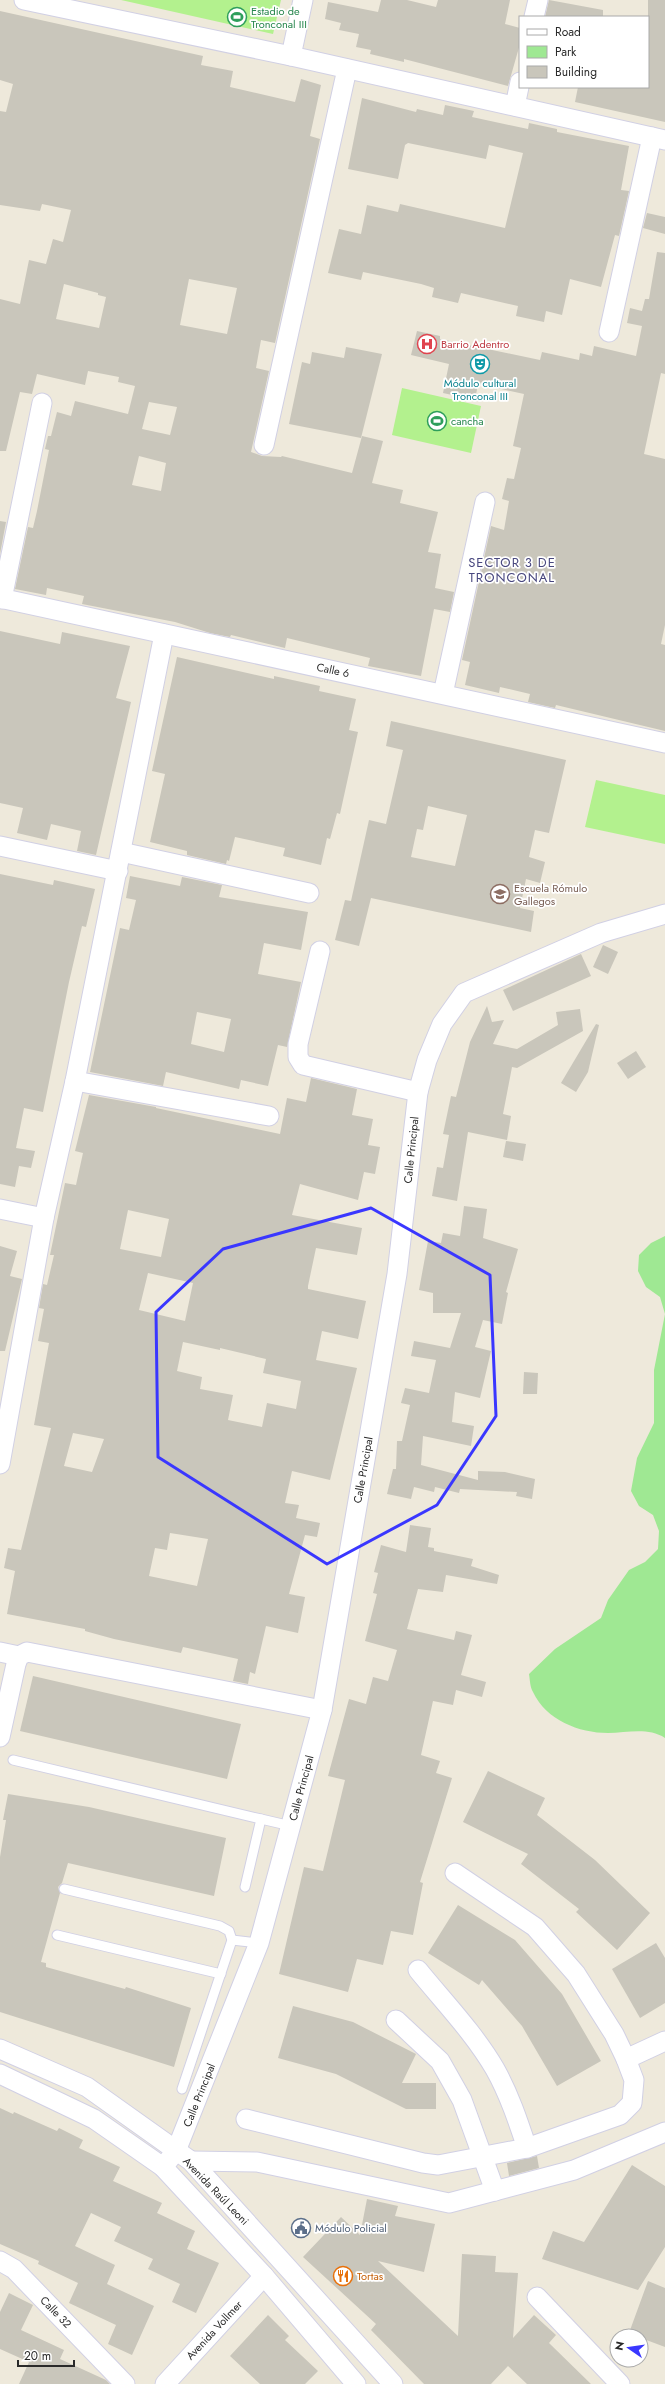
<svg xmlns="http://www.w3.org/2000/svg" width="665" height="2384" font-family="Jost,sans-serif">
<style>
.green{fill:#9fe893}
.pitch{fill:#b3f18e}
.building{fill:#c9c6bb;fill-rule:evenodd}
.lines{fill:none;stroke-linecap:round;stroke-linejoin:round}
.lane-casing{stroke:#d1d0e4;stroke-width:11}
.street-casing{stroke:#d1d0e4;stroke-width:21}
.lane{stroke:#fff;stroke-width:9}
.street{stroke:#fff;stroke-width:19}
.marked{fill:none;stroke:#3a37ff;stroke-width:3;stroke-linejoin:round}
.labels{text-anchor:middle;stroke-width:3.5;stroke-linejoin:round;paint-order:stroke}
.leisure-label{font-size:11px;fill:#27864d;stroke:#fff;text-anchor:start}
.health-label{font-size:11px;fill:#be3a42;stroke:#fff;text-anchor:start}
.culture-label{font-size:11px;fill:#0d838f;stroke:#fff}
.street-label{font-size:11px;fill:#2a2a2a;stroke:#fff}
.education-label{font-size:11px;fill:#785e54;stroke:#fff;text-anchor:start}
.service-label{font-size:11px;fill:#4e5e75;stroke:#fff;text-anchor:start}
.food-label{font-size:11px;fill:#c56008;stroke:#fff;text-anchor:start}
.quarter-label{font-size:13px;letter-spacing:1px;fill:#48477f;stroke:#fff}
</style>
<rect width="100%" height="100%" fill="#eee9db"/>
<!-- green -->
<path class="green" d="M665,1236V1738C648,1727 627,1733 608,1733C579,1733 546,1720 533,1692C530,1687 530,1680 529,1674L555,1649L601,1618L608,1600L629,1570L645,1562L658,1549L659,1531L653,1515L639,1506L631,1491L637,1458L654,1423V1370L665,1314L660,1297L646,1287L638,1271L639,1255L651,1243Z"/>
<!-- pitch -->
<g class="pitch">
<polygon points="121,0 281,0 273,34"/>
<polygon points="402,388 481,406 471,453 392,435"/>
<polygon points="596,780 665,795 665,844 585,827"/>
</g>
<!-- building -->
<g class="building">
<polygon points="381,0 407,0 436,7 438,0 510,0 505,24 520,28 520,44 508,86 404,59 404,62 370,54 371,50 356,47 359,34 339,30 341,23 325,19 328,2 378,12"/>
<polygon points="549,0 603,10 603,17 545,17"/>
<polygon points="648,0 665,0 665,122 575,102 578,87 648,87"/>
<path d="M0,11L203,56L201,65L233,71L230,87L295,102L301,79L321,85L310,136L320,139L275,343L261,340L256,368L269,371L251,452L262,456L281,457L282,456L352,473L362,436L383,441L372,483L403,490L400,503L438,512L428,552L441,554L435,588L454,592L450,612L434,609L421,676L368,666L370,658L287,638L285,648L231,635L230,637L210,633L175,622L82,604L84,596L47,588L46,595L15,589L28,527L33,528L37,511L49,450L45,449L48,436H51L57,412L71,416L75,401L128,414L135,386L118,382L119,377L88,371L85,385L37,374L32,394L20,392L6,451H0V299L20,304L29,260L46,264L53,239L63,242L71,210L42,204L40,211L0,205V111L6,112L13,84L0,80ZM189,279L237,288L227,334L180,325ZM64,284L98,293V295L106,297L99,328L56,319ZM149,402L177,407L170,435L142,429ZM139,456L166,463L161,491L132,485Z"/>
<polygon points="362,98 416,112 417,109 443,115 445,105 474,111 472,117 528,129 529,123 557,129 557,132 629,146 621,190 629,191 619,236 615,235 601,287 570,279 562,315 546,311 544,322 516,316 518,306 461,293 458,303 432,297 434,288 421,284 363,272 361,280 328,273 339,229 361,234 367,205 398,212 400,204 505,228 523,153 489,145 486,159 408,143 405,145 398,179 348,169"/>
<polygon points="647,213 665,217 665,234 643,228"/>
<polygon points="657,252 665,253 665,374 661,373 644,454 665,459 665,625 661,644 665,645 665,731 556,705 555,708 528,702 530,694 500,687 499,693 465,685 470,662 462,660 491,526 504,530 509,501 502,499 507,478 514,479 521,448 513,446 524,394 478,384 475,400 443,393 449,364 411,355 417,331 440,336 440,339 540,360 542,352 579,360 580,353 592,356 594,346 636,356 642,326 627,323 630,308 642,311 645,299 649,299"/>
<polygon points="346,347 382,354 361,438 289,424 302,362 310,364 312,352 344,358"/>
<polygon points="0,521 6,522 0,554"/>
<polygon points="0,631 60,644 62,632 130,646 116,698 131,702 96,855 77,851 81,831 51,824 47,840 17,833 23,808 0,803"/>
<polygon points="177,657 274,679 274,676 320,686 319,691 356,699 349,730 358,732 340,814 337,813 330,839 327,838 321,865 283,856 285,848 235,837 229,861 227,860 226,864 187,855 187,851 150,842 165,774 152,771"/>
<path d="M391,721L566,760L549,833L535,830L529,857L545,862L540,883L526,879L520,908L534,911L531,932L371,898L359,946L335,940L345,900L351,901L369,820L386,824L403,750L386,746ZM428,806L467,815L455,866L411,857L417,829L423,830Z"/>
<polygon points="0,874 53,885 54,880 95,889 86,927 82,926 69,982 43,1112 24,1108 16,1148 35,1151 31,1168 19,1166 15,1187 0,1184"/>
<path d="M130,876L180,886L182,877L222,885L219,897L308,912L301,950L264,943L258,974L301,982L287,1047L278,1045L268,1086L241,1080L239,1089L166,1072L163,1086L90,1072L120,928L129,930L136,900L126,898ZM197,1012L231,1019L224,1052L191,1044Z"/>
<polygon points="603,945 618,952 608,974 593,967"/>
<polygon points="581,954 591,976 513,1011 503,990"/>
<polygon points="487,1006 492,1022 504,1020 493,1044 517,1049 558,1025 556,1012 580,1009 583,1031 517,1068 512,1067 503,1114 511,1116 507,1140 468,1132 457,1201 432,1196 437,1167 443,1168 449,1135 443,1134 451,1096 456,1097 470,1042"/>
<polygon points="596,1024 599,1025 588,1072 576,1092 561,1083"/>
<polygon points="636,1051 646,1067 628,1079 617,1063"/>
<path d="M311,1078L357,1089L352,1115L373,1119L368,1145L380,1147L375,1174L364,1172L358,1200L300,1184L292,1215L362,1228L357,1255L316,1248L308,1286V1289L366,1301L358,1339L322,1331L316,1360L357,1368L330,1480L292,1471L285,1503L299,1505L296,1518L320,1523L317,1537L305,1535L289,1594L305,1597L298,1633L266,1626L255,1674L250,1672L248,1684L233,1681L238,1659L183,1647L181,1653L114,1639L85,1631V1629L7,1614L15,1571L4,1568L8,1548L21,1550L51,1428L34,1425L49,1343L38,1341L44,1309L39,1308L43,1284L47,1285L54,1255H50L65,1183L76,1185L83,1153L75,1151L89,1095L156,1107V1108L280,1134L287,1098L306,1102ZM128,1210L169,1219L161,1257L120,1249ZM148,1273L193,1283L185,1321L139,1310ZM183,1342L220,1350V1348L266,1359L263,1373L301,1381L296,1409L267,1403L262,1427L228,1420L233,1395L200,1389L202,1377L177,1371ZM73,1433L104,1439L92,1472L64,1466ZM170,1533L208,1539L197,1586L149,1576L155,1548L167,1550Z"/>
<polygon points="506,1141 526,1144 523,1161 503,1157"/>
<polygon points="464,1206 487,1209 483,1238 518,1249 506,1292 508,1293 502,1324 483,1320 475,1347 491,1351 480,1398 455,1392 452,1422 474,1426 471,1446 423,1436 421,1465 478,1480 478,1471 505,1472 535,1479 532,1499 516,1496 517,1492 460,1489 459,1493 435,1487 434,1492 414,1487 411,1499 387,1494 393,1469 396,1469 397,1441 402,1441 410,1405 401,1403 405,1388 429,1393 436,1360 411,1356 414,1341 450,1348 461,1313 433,1313 433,1293 419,1290 428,1241 441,1243 443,1233 460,1236"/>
<polygon points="0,1246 17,1251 10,1276 22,1279 5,1351 0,1351"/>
<polygon points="524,1372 538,1373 537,1394 523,1394"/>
<polygon points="410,1525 431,1528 428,1547 434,1548 434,1551 473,1559 471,1566 499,1575 497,1584 446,1575 443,1592 418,1589 407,1629 454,1640 456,1631 472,1635 461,1675 486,1682 482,1697 456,1690 453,1705 433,1701 421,1755 440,1761 436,1773 452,1778 420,1882 423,1883 413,1935 391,1931 383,1965 357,1959 348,1992 279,1974 304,1867 323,1871 345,1780 328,1776 349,1699 366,1704 373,1677 388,1681 397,1650 365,1641 377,1594 373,1593 378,1573 374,1572 381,1545 406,1552"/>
<polygon points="33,1676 241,1724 227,1779 20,1731"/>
<polygon points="488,1771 545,1798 537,1815 595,1860 650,1913 617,1950 576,1912 579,1909 521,1864 528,1854 463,1822"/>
<polygon points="8,1794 89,1807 226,1838 214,1896 68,1863 62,1883 58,1887 60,1893 41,1962 46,1963 46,1967 125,1989 126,1987 191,2008 174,2067 0,2012 0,1857 6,1820 3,1820"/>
<polygon points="458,1905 515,1940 562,1994 601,2061 557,2086 522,2026 482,1980 479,1985 428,1953"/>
<polygon points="656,1943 665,1958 665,2003 640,2018 612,1969"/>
<polygon points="293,2006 353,2022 416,2054 402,2083 436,2083 436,2109 406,2109 336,2074 278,2058"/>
<polygon points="0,2108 13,2114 14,2112 57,2131 59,2128 83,2140 79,2148 120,2167 113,2181 162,2203 157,2213 195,2231 187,2249 219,2263 196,2313 172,2302 180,2284 148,2269 153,2259 114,2241 121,2227 91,2213 75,2246 115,2265 107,2284 154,2306 132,2355 108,2344 116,2325 69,2303 78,2283 38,2264 39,2261 0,2244"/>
<polygon points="537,2156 539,2168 509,2176 507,2163"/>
<polygon points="632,2165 665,2186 665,2247 638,2290 542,2259 553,2231 584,2242"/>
<polygon points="367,2199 398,2206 395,2216 435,2224 424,2272 378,2261 458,2336 462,2254 496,2256 495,2272 518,2273 513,2338 534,2315 556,2335 549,2343 591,2384 527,2384 508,2366 491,2384 424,2384 371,2330 376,2324 303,2257 341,2217 360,2235"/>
<polygon points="648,2281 665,2288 665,2347 641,2338 641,2336 629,2333"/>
<polygon points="9,2293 33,2305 21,2330 64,2350 60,2359 106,2380 110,2384 19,2384 29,2362 0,2349 0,2312"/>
<polygon points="268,2315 289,2336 285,2340 318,2371 305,2384 260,2384 230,2356"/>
</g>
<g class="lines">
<!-- lane casing -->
<g class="lane-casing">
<g id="lane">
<polyline points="13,1760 261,1819 245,1887"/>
<polyline points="261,1819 291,1826"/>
<polyline points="64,1889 220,1926 229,1931 232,1940 182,2089"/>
<polyline points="57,1935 221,1974"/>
<polyline points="232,1940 259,1943"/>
</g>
</g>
<!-- street casing -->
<g class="street-casing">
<g id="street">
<polyline points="24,0 291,56 665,140"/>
<polyline points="534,17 538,0"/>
<polyline points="291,56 303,0"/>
<polyline points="515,106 520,82"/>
<polyline points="609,332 652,137"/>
<polyline points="264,445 347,69"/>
<polyline points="0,598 665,743"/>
<polyline points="2,599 42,403"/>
<polyline points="443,694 485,502"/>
<polyline points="0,846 118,871"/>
<polyline points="121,852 309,893"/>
<polyline points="320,951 298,1044 298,1057 303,1065 418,1092"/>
<polyline points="75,1081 269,1116"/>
<polyline points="0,1209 44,1218"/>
<polyline points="0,1464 44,1218 75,1081 164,634"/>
<polyline points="0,1652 19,1656"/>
<polyline points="0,1737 16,1664 19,1656 27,1652 322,1710"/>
<path d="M418,1970C444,2002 474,2033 495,2069C509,2094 518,2121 527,2148"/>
<polyline points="396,2020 440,2061 462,2100 495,2191"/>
<polyline points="0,2049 87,2087 191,2161 393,2384"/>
<polyline points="626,2059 665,2041"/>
<polyline points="0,2074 94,2119 163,2167 264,2276 356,2384"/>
<polyline points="246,2119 423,2163 438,2165 527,2148 620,2115 632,2103 634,2080 626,2059 614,2034 576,1974 535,1927 455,1873"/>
<polyline points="191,2161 257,2162 449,2203 574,2170 665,2132"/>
<polyline points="163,2167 176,2151 259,1943 322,1710 397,1274 418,1092 427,1060 442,1024 464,993 601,933 665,914"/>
<polyline points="0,2261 14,2269 125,2384"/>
<polyline points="537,2297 620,2384"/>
<polyline points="165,2384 264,2276"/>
</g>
</g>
<!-- lane -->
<use href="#lane" class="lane"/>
<!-- street -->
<use href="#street" class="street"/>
</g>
<!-- marked area -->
<path class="marked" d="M371,1208L490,1275L496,1416L437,1505L327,1564L158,1457L156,1312L223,1249Z"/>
<!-- icons -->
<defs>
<g id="stadium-ring" transform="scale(1)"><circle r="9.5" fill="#fff" stroke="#2e9e5b" stroke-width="1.5"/><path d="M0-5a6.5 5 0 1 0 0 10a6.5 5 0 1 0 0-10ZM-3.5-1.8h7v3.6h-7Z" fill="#2e9e5b"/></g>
<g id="hospital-ring" transform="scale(1)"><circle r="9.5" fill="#fff" stroke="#e0444e" stroke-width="1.5"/><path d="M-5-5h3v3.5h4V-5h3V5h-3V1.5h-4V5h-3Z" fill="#e0444e"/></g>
<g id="theatre-ring" transform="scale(1)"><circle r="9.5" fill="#fff" stroke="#0f9aa8" stroke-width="1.5"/><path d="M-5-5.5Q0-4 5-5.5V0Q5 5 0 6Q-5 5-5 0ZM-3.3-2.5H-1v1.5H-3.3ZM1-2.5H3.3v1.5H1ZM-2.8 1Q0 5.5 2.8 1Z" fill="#0f9aa8"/></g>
<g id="school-ring" transform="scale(1)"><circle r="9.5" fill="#fff" stroke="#8d6e63" stroke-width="1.5"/><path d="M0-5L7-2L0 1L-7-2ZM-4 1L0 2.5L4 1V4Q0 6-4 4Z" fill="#8d6e63"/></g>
<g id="civic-ring" transform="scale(1)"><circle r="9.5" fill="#fff" stroke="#5c6f8a" stroke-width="1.5"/><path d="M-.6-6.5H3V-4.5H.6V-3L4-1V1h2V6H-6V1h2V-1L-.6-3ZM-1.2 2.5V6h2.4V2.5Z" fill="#5c6f8a"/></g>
<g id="restaurant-ring" transform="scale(1)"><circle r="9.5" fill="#fff" stroke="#e8710a" stroke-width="1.5"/><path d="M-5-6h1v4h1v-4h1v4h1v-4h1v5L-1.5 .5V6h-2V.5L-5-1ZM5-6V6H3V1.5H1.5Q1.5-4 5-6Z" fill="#e8710a"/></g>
</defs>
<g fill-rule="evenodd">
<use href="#stadium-ring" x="237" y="17"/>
<use href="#hospital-ring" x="427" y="344"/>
<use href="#theatre-ring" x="480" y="364"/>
<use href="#stadium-ring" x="437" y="421"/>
<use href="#school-ring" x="500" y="894"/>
<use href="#civic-ring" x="301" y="2228"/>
<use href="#restaurant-ring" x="343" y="2276"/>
</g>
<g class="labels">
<!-- leisure labels -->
<g class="leisure-label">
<text x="251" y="15">Estadio de<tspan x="251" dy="13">Tronconal III</tspan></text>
<text x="451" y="425">cancha</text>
</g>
<!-- health labels -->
<g class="health-label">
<text x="441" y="348">Barrio Adentro</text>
</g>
<!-- culture labels -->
<g class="culture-label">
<text x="480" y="387">Módulo cultural<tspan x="480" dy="13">Tronconal III</tspan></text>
</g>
<!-- street labels -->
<g class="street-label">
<text transform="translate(333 670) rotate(12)" y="4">Calle 6</text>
<text transform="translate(411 1150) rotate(-84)" y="4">Calle Principal</text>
<text transform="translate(363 1470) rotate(-80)" y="4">Calle Principal</text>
<text transform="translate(301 1788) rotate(-75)" y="4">Calle Principal</text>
<text transform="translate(199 2095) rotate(-68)" y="4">Calle Principal</text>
<text transform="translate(216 2191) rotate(46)" y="4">Avenida Raúl Leoni</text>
<text transform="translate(56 2312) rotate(46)" y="4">Calle 32</text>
<text transform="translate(214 2330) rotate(-47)" y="4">Avenida Vollmer</text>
</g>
<!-- education labels -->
<g class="education-label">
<text x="514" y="892">Escuela Rómulo<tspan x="514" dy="13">Gallegos</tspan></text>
</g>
<!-- service labels -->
<g class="service-label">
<text x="315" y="2232">Módulo Policial</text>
</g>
<!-- food labels -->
<g class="food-label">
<text x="357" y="2280">Tortas</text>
</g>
<!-- quarter labels -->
<g class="quarter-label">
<text x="512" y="567">SECTOR 3 DE<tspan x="512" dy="15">TRONCONAL</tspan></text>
</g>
</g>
<!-- legend -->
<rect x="519" y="16" width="130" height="72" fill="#ffffff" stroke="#aaaaaa"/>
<rect x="527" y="29" width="20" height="6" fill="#ffffff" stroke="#aaaaaa"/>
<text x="555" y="36" font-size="12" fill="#2a2a2a">Road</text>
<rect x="527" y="46" width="20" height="12" fill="#9fe893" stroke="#aaaaaa"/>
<text x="555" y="56" font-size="12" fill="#2a2a2a">Park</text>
<rect x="527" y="66" width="20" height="12" fill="#c9c6bb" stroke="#aaaaaa"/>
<text x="555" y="76" font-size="12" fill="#2a2a2a">Building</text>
<!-- north arrow -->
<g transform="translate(629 2348) rotate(283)"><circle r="19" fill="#ffffff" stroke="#aaaaaa"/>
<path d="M0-3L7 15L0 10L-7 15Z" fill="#3a37ff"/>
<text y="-6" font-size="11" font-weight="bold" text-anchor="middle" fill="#2a2a2a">N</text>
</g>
<!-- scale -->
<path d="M18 2360v6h56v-6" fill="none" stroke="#2a2a2a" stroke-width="2"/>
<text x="24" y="2360" font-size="12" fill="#2a2a2a" stroke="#ffffff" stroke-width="3" paint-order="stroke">20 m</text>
</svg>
